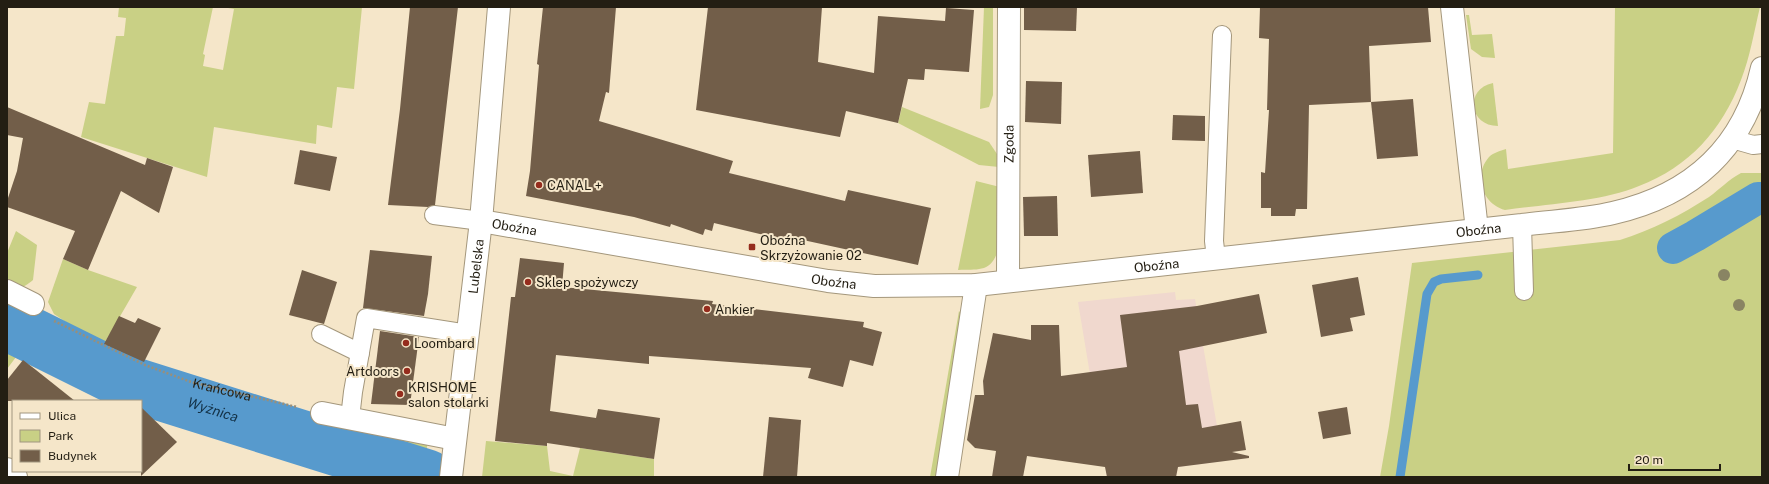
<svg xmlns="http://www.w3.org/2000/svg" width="1769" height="484" font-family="'Public Sans',sans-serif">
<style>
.industrial{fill:#f0d8ce}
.green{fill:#c9d085}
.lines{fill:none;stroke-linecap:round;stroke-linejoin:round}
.stream{stroke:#579acd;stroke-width:9}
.canal{stroke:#579acd;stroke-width:32}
.river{stroke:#579acd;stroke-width:55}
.building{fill:#725e49}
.service-casing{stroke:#a4977c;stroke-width:20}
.minor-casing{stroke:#a4977c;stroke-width:24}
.tertiary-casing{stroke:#a4977c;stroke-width:24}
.path{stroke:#998f7a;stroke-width:2.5;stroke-dasharray:2 2;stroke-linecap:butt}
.service{stroke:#fff;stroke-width:18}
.minor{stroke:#fff;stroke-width:22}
.tertiary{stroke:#fff;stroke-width:22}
.tree{fill:#898463}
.poi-dot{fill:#952c1d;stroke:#f5e6c9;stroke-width:1.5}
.labels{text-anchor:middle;stroke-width:4;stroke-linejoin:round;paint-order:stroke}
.street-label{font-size:13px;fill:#231e13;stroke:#f5e6c9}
.poi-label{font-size:13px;fill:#231e13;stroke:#f5e6c9;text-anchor:start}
.water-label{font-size:14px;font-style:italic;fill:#123045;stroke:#f5e6c9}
</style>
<rect width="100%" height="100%" fill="#f5e6c9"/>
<!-- industrial -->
<polygon class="industrial" points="1175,292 1176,300 1195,299 1223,461 1178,467 1176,477 1107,477 1078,302"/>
<!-- green -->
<g class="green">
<polygon points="119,7 213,7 203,54 205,55 203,66 223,70 234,9 222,7 362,7 354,89 337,87 332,128 317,125 316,144 214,127 207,177 81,137 89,102 105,104 116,36 124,36 126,18 118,17"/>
<polygon points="984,7 993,7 993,95 989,107 980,109"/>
<path d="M1615,7H1760C1754,32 1750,57 1741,80C1722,130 1689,167 1639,186C1600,202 1546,204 1505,210C1482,204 1473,175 1489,157C1493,153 1500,151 1506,149L1508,169L1613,153Z"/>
<polygon points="1466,15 1469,15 1472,35 1492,34 1495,58 1482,57 1471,49"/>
<path d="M1493,83L1498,126C1469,126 1464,89 1493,83Z"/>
<polygon points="902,107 989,142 999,157 999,167 979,165 898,123"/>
<path d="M1741,173H1762V477H1380L1389,426L1412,263L1620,240C1652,230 1681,215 1709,197C1720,189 1728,180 1741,173Z"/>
<path d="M976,181L1000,187L998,250C991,273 978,269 958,270Z"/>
<path d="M16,231L37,245L33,280C21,290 20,288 7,281V253Z"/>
<polygon points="63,259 88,270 137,287 104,344 69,324 54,314 48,302"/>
<path d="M7,307L145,368L192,386L325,421L428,438L424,477H348L349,474C279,452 208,432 141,403V401L135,400L25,337L16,357L7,369Z"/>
<polygon points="959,311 961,314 936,477 930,477"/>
<polygon points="486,441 547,446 550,471 573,476 580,448 654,459 654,477 482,477"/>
</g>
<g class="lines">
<!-- stream -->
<polyline class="stream" points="1400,477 1427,294 1434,282 1441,279 1478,275"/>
<!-- canal -->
<polyline class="canal" points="1673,248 1695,236 1758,198 1762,198"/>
<!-- river -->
<path class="river" id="s1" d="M7,323L128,383L427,477"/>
</g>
<!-- building -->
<g class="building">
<polygon points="410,7 458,7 435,205 428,207 388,205 400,109"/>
<polygon points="543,7 616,7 609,93 606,92 599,121 733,161 729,173 845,201 848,190 931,208 918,265 803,240 802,244 714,223 712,231 705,229 703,235 671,224 670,227 634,217 526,196 530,171 539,65 537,64"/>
<polygon points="708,7 822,7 818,62 874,73 878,16 945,21 946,8 974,10 969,72 925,69 924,80 908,79 898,123 846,111 840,137 696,110"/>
<polygon points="1024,7 1077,7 1076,31 1024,30"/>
<polygon points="1260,7 1428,7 1431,42 1369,46 1371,102 1309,105 1307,209 1296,209 1295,216 1271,216 1271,208 1261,208 1261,172 1265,173 1269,110 1267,110 1269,39 1259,38"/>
<polygon points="1026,81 1062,82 1061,124 1025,122"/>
<polygon points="1413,99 1418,156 1377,159 1371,102"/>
<polygon points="7,107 145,165 147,158 173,167 159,213 121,191 88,270 63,259 75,231 7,207 7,201 17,171 23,138 7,135"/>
<polygon points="1173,115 1205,116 1205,141 1172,140"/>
<polygon points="300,150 337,157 330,191 294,184"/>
<polygon points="1140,151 1143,193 1091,197 1088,155"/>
<polygon points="1057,196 1058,236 1024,236 1023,197"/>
<polygon points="370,250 432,256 428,294 424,316 363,308"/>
<polygon points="520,258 564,263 562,287 713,301 712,304 864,322 863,327 882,332 873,366 850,360 843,387 808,378 811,368 649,356 649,364 556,355 550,411 596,418 598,409 660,418 654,459 547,443 547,446 495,441 511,297 515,297"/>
<polygon points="302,270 337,282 324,324 289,315"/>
<polygon points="1358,277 1365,315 1350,318 1353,331 1321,337 1312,285"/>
<polygon points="1259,294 1267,333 1179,351 1186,405 1198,404 1202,428 1241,421 1246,450 1232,452 1249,456 1249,458 1178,467 1176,477 1107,477 1105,467 1027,456 1023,477 992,477 996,451 975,448 967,440 975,395 984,395 983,381 993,333 1031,340 1031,325 1059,325 1061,376 1127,367 1120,315 1197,306"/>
<polygon points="119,316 135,323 138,318 161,328 144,362 104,344"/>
<polygon points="380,331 419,337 410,405 371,404"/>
<polygon points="23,360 36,370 75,401 7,401 7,380"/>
<polygon points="141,407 177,442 141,476"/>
<polygon points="1347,407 1351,434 1323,439 1318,412"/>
<polygon points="769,417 801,420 797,477 763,477"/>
</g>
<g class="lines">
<!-- service casing -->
<g class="service-casing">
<g id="service">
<polyline points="1732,139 1753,145 1762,144"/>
<polyline points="434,215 481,221"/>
<polyline points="1522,225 1524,291"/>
<polyline points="1216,258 1214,241 1222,35"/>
<polyline points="321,334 360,353"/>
<polyline points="350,418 353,392 366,318 468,334"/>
</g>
</g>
<!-- minor casing -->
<g class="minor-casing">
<g id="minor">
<polyline points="1452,7 1477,230"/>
<path id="s3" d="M1008,281L1009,7"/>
<polyline points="7,291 33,304"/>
<polyline points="322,413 455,439"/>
<polyline points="947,477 976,285"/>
</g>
</g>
<!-- tertiary casing -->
<g class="tertiary-casing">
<g id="tertiary">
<path id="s4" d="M481,221L828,281L874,286L976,285L1522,225C1552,221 1584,220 1613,213C1692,195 1744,148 1762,68"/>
<polyline points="7,469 16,477"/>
<path id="s5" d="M451,477L481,221L499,7"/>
</g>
</g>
<!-- path -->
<path class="path" id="s2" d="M54,321L145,365L191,382L297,407"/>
<!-- service -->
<use href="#service" class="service"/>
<!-- minor -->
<use href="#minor" class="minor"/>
<!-- tertiary -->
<use href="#tertiary" class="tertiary"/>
</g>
<!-- trees -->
<g class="tree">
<circle cx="1724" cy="275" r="6"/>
<circle cx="1739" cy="305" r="6"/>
</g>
<!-- markers -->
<g class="poi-dot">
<circle cx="539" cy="185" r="4"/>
<rect x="748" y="243" width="8" height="8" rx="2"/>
<circle cx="528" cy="282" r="4"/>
<circle cx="707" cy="309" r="4"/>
<circle cx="406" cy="343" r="4"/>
<circle cx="407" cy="371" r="4"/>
<circle cx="400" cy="394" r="4"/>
</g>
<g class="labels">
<!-- street labels -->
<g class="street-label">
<text dy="5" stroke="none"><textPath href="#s3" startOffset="137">Zgoda</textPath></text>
<text dy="5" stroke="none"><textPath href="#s4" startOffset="34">Oboźna</textPath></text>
<text dy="5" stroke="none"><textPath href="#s4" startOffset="1006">Oboźna</textPath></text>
<text dy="5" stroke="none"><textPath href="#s4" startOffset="682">Oboźna</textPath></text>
<text dy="5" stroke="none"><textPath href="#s5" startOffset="212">Lubelska</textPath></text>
<text dy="5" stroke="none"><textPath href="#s4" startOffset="358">Oboźna</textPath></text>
<text dy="5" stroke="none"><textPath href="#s2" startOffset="182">Krańcowa</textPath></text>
</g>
<!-- poi labels -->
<g class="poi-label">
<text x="547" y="190">CANAL +</text>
<text x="760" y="245">Oboźna<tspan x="760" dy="15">Skrzyżowanie 02</tspan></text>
<text x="536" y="287">Sklep spożywczy</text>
<text x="715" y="314">Ankier</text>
<text x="414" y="348">Loombard</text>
<text x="399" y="376" text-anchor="end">Artdoors</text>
<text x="408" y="392">KRISHOME<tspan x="408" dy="15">salon stolarki</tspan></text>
</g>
<!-- water labels -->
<g class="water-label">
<text dy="5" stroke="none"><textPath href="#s1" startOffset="224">Wyżnica</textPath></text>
</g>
</g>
<!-- border -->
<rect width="1769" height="484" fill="none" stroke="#231e13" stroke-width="16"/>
<!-- legend -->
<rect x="12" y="400" width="130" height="72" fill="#f5e6c9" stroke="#a19680"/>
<rect x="20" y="413" width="20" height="6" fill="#ffffff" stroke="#a19680"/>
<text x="48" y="420" font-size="12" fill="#231e13">Ulica</text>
<rect x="20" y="430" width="20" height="12" fill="#c9d085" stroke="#a19680"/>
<text x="48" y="440" font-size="12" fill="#231e13">Park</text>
<rect x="20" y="450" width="20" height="12" fill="#725e49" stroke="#a19680"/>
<text x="48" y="460" font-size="12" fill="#231e13">Budynek</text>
<!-- scale -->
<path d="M1629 464v6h91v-6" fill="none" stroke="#231e13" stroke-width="2"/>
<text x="1635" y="464" font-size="12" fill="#231e13" stroke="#f5e6c9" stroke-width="3" paint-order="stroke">20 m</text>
</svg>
